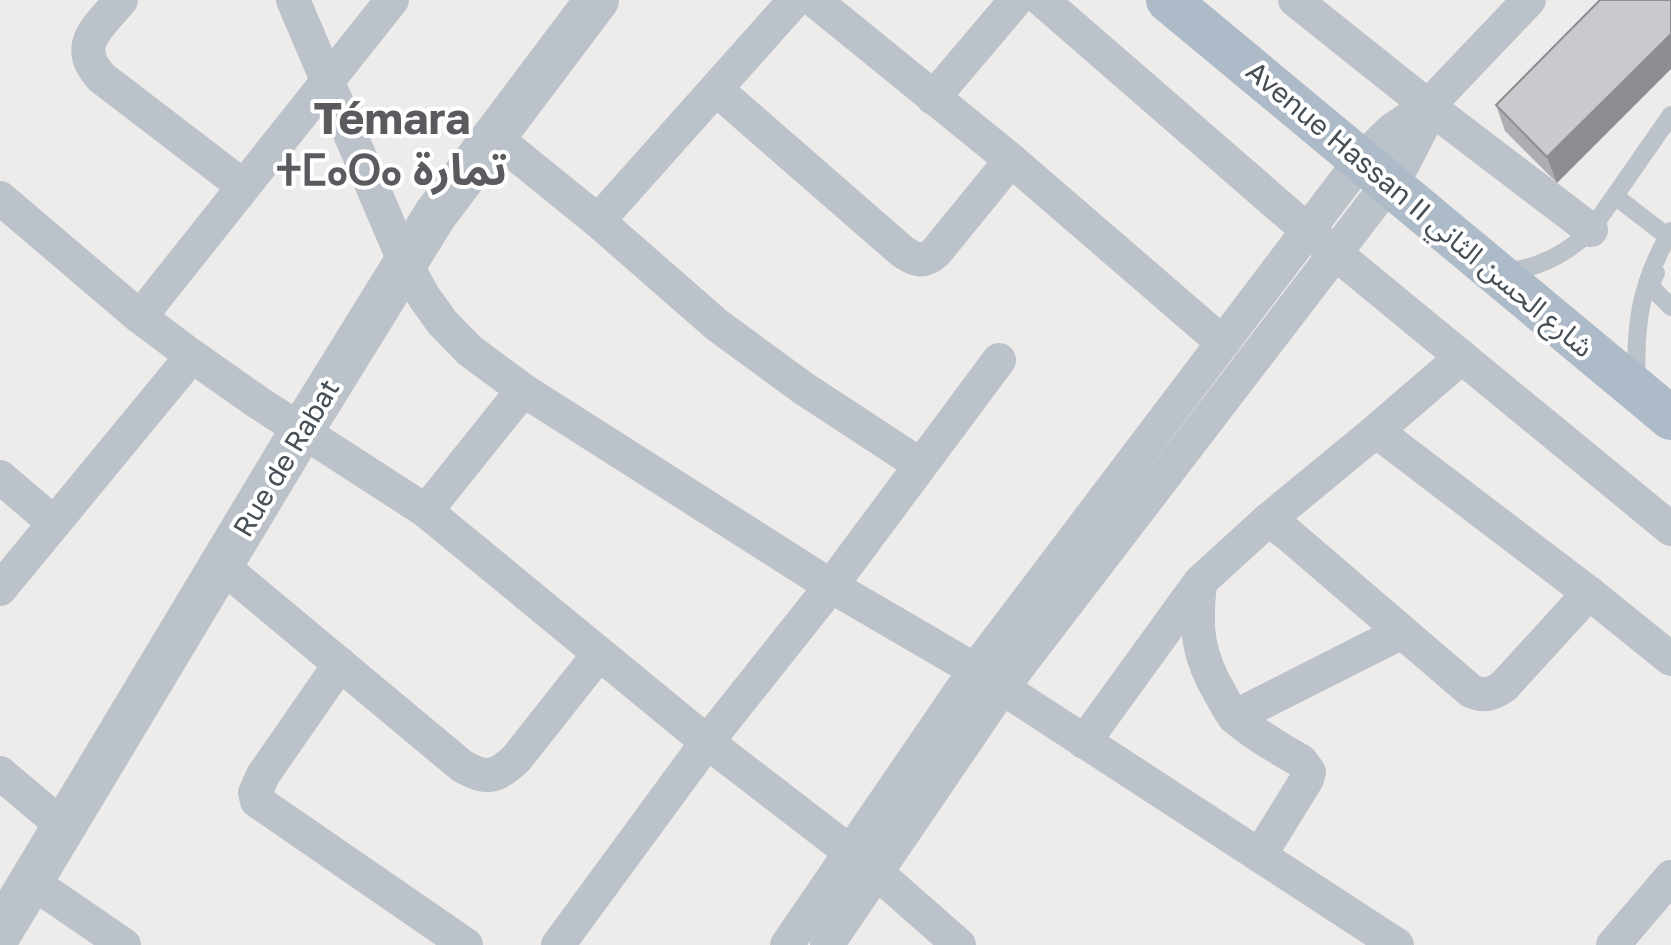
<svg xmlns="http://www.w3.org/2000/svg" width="1671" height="945" font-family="'Golos Text','Noto Sans Arabic','Noto Sans Tifinagh',sans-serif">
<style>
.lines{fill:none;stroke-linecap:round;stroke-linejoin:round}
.service{stroke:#bbc2c9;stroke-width:18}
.minor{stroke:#bbc2c9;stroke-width:34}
.tertiary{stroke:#bbc2c9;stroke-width:44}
.primary{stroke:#adbac8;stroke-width:44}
.wall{fill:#adaeb3}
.shaded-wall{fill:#8d8d92}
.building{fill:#c9cad0;stroke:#8d8d92;stroke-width:2}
.labels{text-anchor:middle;stroke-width:8;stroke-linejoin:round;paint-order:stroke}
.street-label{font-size:28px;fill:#464e56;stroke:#fff}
.town-label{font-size:44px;font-weight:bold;fill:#595b5f;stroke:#fff}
</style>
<rect width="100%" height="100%" fill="#eeebeb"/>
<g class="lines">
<!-- service -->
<g class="service">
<polyline points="1615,196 1668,237"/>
<path d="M1502,272C1538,269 1566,255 1591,230L1671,115"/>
<polyline points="1656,273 1652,280 1653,289 1671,307"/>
<path d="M1637,383C1634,324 1641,282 1671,231"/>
</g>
<!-- minor -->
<g class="minor">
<path d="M121,0C99,27 71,45 102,78L243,186"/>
<polyline points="293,0 405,263 424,297 442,322 469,350 523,390 831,586 975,670 1397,945"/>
<polyline points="814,0 1011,160 1223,343"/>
<polyline points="1042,0 1307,230 1671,529"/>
<polyline points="1295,0 1428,106 1591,230"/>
<path d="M717,90L903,252C917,261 924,263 936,252L1011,160"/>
<polyline points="933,98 1016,0"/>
<polyline points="493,136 598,221 717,325 803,388 919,464"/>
<polyline points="0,198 140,317 192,356 259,403 426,511 707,742 876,872 959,945"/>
<polyline points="598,221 795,0"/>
<polyline points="140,317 392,0"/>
<polyline points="1376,431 1462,357"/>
<polyline points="0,477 54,523"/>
<polyline points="426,511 523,390"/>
<polyline points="1268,520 1376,431 1589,593"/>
<path d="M222,566L462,766C487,780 495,778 516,759L599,654"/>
<path d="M1200,583C1195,628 1197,655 1221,695C1225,702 1229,711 1234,716C1246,729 1285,752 1301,761L1309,772L1307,779L1260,855"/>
<polyline points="0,589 192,356"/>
<polyline points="340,664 263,775 255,793 257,801 466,945"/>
<polyline points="1234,717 1402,632"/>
<path d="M1084,742L1200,582L1268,520L1288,534L1471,691C1484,697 1493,694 1504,686L1589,593L1671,659"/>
<polyline points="0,773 65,828"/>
<polyline points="32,882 124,945"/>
<polyline points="558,945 707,742 831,586 999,360"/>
<polyline points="787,945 975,670 1361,160 1392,130 1428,106 1529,0"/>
<polyline points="827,945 1002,688 1402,166 1422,127 1428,106"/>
<polyline points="1613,945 1671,877"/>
</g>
<!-- tertiary -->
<polyline class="tertiary" points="0,933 302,430 435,215 597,0"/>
<!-- primary -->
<polyline class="primary" points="1168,0 1671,418"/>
</g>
<!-- wall -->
<polygon class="wall" points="1600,0 1557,183 1505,131 1496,105"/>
<!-- shaded-wall -->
<polygon class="shaded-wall" points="1671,34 1671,69 1557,183 1547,157"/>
<!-- building -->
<polygon class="building" points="1600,0 1671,0 1671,34 1547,157 1496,105"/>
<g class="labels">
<!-- street labels -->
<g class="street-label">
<text transform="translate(1420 209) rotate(40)" y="10">Avenue Hassan II شارع الحسن الثاني</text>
<text transform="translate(286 458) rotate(-59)" y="10">Rue de Rabat</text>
</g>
<!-- town labels -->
<g class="town-label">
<text x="392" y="134">Témara<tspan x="392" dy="51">ⵜⵎⴰⵔⴰ تمارة</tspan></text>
</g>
</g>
</svg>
